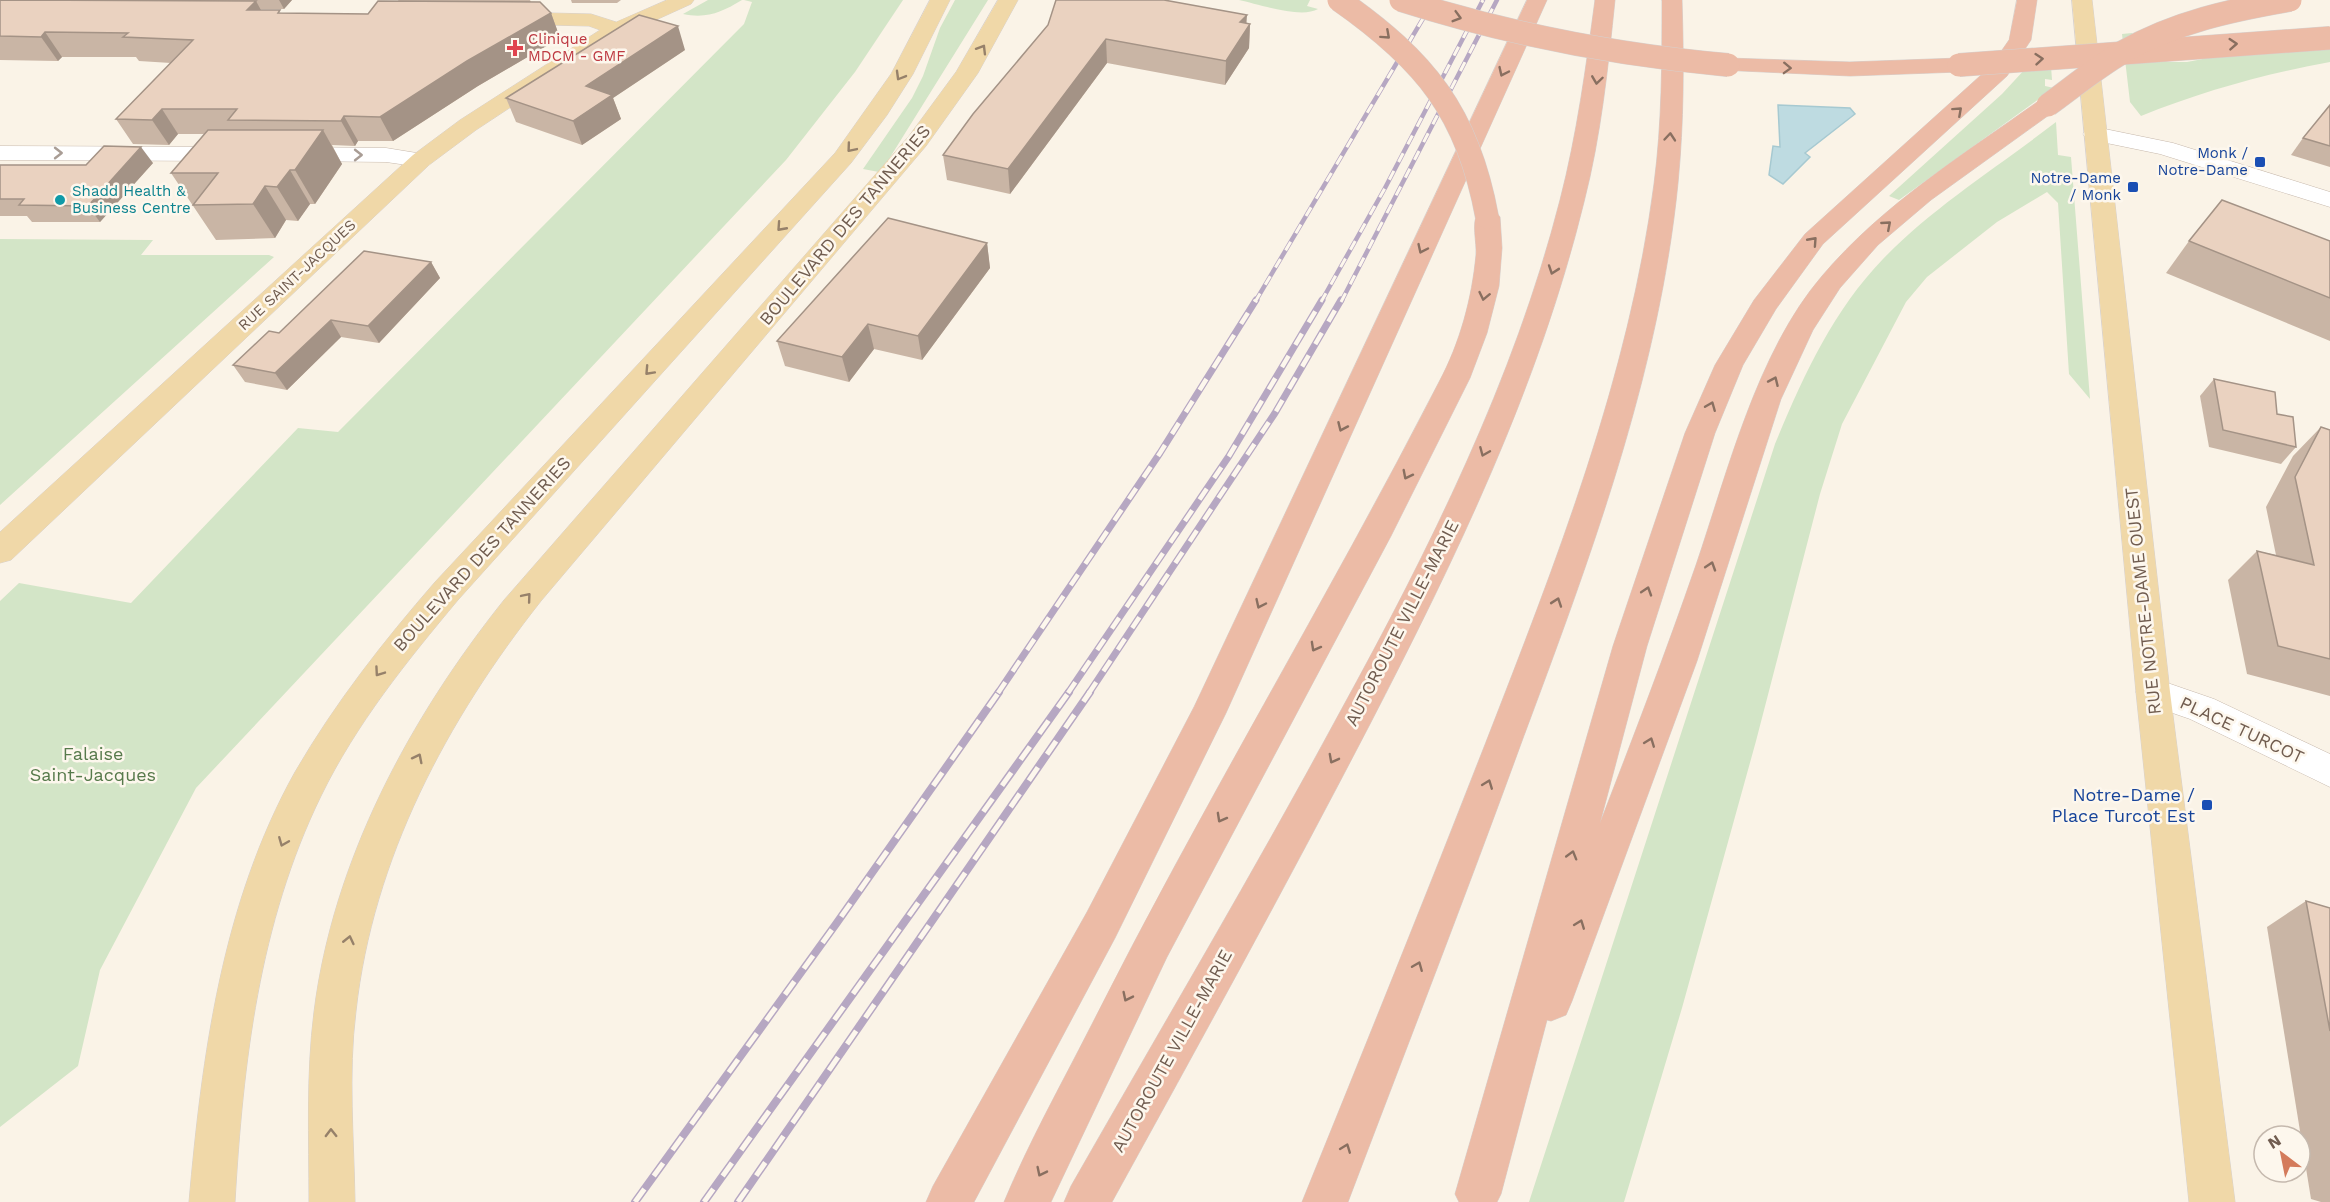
<svg xmlns="http://www.w3.org/2000/svg" width="2330" height="1202" font-family="'Work Sans',sans-serif">
<style>
.green{fill:#d3e5c7}
.water{fill:#bedbe1;stroke:#a6c9d1;stroke-width:1.5}
.lines{fill:none;stroke-linecap:round;stroke-linejoin:round}
.minor-casing{stroke:#c7b9ad;stroke-width:1}
.major-casing{stroke:#d7d1ce;stroke-width:1}
.highway-casing{stroke:#d7d1ce;stroke-width:1}
.minor{fill:#fff;fill-rule:evenodd}
.major{fill:#f0d8a8;fill-rule:evenodd}
.highway{fill:#ecbba6;fill-rule:evenodd}
.rail-far2-casing{stroke:#b6a7c2;stroke-width:4.5}
.rail-far1-casing{stroke:#b6a7c2;stroke-width:7}
.rail-casing{stroke:#b6a7c2;stroke-width:8}
.rail-far2{stroke:#fdf7ed;stroke-width:3;stroke-dasharray:10;stroke-linecap:butt}
.rail-far1{stroke:#fdf7ed;stroke-width:4.5;stroke-dasharray:13;stroke-linecap:butt}
.rail{stroke:#fdf7ed;stroke-width:5;stroke-dasharray:16;stroke-linecap:butt}
.highway-bridge-casing{stroke:#d7d1ce;stroke-width:24;stroke-linecap:butt}
.highway-bridge{stroke:#ecbba6;stroke-width:23}
.wall{fill:#c9b5a5}
.shaded-wall{fill:#a49386}
.building{fill:#ead2c0;stroke:#a49386;stroke-width:1.5}
.oneway{stroke:#896f60}
.oneway2{stroke:#96816a}
.oneway3{stroke:#a99d95}
.health-dot{fill:#e0444e;stroke:#fdf7ed;stroke-width:2}
.transit-dot{fill:#1a4fb4;stroke:#fdf7ed;stroke-width:2}
.culture-dot{fill:#0f9aa8;stroke:#fdf7ed;stroke-width:2}
.labels{text-anchor:middle;stroke-width:5;stroke-linejoin:round;paint-order:stroke}
.far-health-label{font-size:15px;fill:#be3a42;stroke:#fdf7ed;text-anchor:start}
.far-transit-label{font-size:15px;fill:#164399;stroke:#fdf7ed;text-anchor:end}
.far-culture-label{font-size:15px;fill:#0d838f;stroke:#fdf7ed;text-anchor:start}
.far-street-label{font-size:15px;fill:#705c4f;stroke:#fdf7ed}
.street-label{font-size:18px;fill:#705c4f;stroke:#fdf7ed}
.park-label{font-size:18px;fill:#577a4b;stroke:#fdf7ed}
.transit-label{font-size:18px;fill:#164399;stroke:#fdf7ed;text-anchor:end}
</style>
<rect width="100%" height="100%" fill="#faf3e7"/>
<!-- green -->
<g class="green">
<path d="M708,0H742C722,12 707,19 683,14Z"/>
<polygon points="744,0 903,0 855,72 786,160 196,788 100,970 78,1066 0,1127 0,601 19,583 131,603 298,428 338,432 744,24 752,2"/>
<polygon points="955,0 988,0 889,159 879,172 863,169 912,98 923,76 940,28"/>
<path d="M1239,0H1310L1307,6L1318,9C1301,19 1258,4 1239,0Z"/>
<path d="M2132,33L2154,62H2187L2208,58L2330,47V62C2265,74 2203,91 2141,116L2130,102L2122,34Z"/>
<polygon points="2051,66 2052,80 2045,79 2045,86 2054,88 1899,200 1889,196 2002,94 2026,68"/>
<path d="M2056,122L2058,155L2071,157L2090,399L2069,374L2058,203L2047,192L1997,222L1927,277L1906,302L1842,424L1820,494L1756,741L1682,1008L1624,1202H1529L1775,444C1803,377 1832,312 1883,259C1934,206 1998,167 2056,122Z"/>
<polygon points="0,239 153,240 141,255 269,255 274,257 0,505"/>
</g>
<!-- water -->
<polygon class="water" points="1778,105 1850,108 1855,114 1805,153 1810,157 1783,184 1769,175 1773,146 1780,147"/>
<g class="lines">
<!-- minor casing -->
<g class="minor-casing">
<g id="minor">
<polygon points="2095,127 2173,143 2330,192 2330,207 2160,154 2087,139 2083,134 2087,129"/>
<polygon points="0,146 232,147 240,149 244,154 240,159 232,161 0,160"/>
<polygon points="293,147 386,148 429,155 433,160 429,165 421,167 386,162 293,161 285,159 281,154 285,149"/>
<polygon points="2153,678 2214,699 2330,754 2330,787 2190,719 2141,702 2136,692 2141,682"/>
</g>
</g>
<!-- major casing -->
<g class="major-casing">
<g id="major">
<polygon points="667,0 694,0 691,4 625,34 596,51 476,130 429,165 11,560 0,563 0,532 413,155 460,120 600,30 589,26 510,24 503,22 500,18 503,14 510,12 591,14 616,22"/>
<path d="M930,0H950L913,74L887,115L851,163L458,600C407,661 356,724 321,796C259,923 243,1063 235,1202H189C202,1055 222,903 295,772C335,703 383,642 435,582L835,153L891,74Z"/>
<path d="M998,0H1018L978,73L926,146L541,601C447,720 373,858 356,1011C348,1074 354,1138 355,1202H309C309,1139 306,1075 314,1012C333,860 410,718 504,600L909,136L956,72Z"/>
<polygon points="2072,0 2092,0 2170,692 2235,1202 2189,1202 2136,692"/>
</g>
</g>
<!-- highway casing -->
<g class="highway-casing">
<g id="highway">
<polygon points="1527,0 1547,0 1226,713 1115,938 974,1202 926,1202 933,1186 1087,912 1194,707"/>
<path d="M1595,0H1615C1608,68 1601,136 1584,202C1539,386 1456,558 1369,726C1286,886 1199,1044 1112,1202H1064L1071,1186C1161,1028 1254,872 1340,712C1429,550 1514,380 1560,200C1577,134 1586,67 1595,0Z"/>
<path d="M1662,0H1682C1684,61 1684,122 1678,183C1659,375 1589,561 1522,741C1466,895 1406,1049 1348,1202H1302C1364,1049 1426,896 1486,742C1556,562 1629,377 1654,184C1662,123 1662,62 1662,0Z"/>
<path d="M2017,0H2037L2031,40L2007,76L1823,244L1776,309L1743,365L1715,433L1647,646L1600,823C1633,738 1666,652 1696,565C1728,471 1757,352 1822,276C1883,204 1964,154 2040,100L2048,98L2056,100L2059,105L2056,110L1931,200L1878,245L1840,288L1813,330L1781,399L1697,661L1572,1001L1566,1015L1551,1021L1547,1020L1501,1194L1497,1202H1459L1455,1194L1613,646L1685,433L1715,365L1754,300L1805,234L1991,66L2009,40Z"/>
<polygon points="1728,58 1850,62 1959,58 1967,60 1970,65 1967,70 1959,72 1850,76 1720,70 1717,65 1720,60"/>
<path d="M1487,209L1496,212L1500,217L1502,248L1499,286L1487,333L1470,378L1391,536L1167,957L1051,1202H1004C1029,1142 1061,1085 1090,1028C1200,809 1327,600 1439,382C1460,343 1472,298 1476,255C1477,242 1471,223 1478,212Z"/>
</g>
</g>
<!-- minor -->
<use href="#minor" class="minor"/>
<!-- major -->
<use href="#major" class="major"/>
<!-- highway -->
<use href="#highway" class="highway"/>
<!-- rail-far2 casing -->
<g class="rail-far2-casing">
<g id="rail-far2">
<polyline points="1255,302 1434,0"/>
<polyline points="1321,302 1385,188 1483,0"/>
<polyline points="1341,302 1497,0"/>
</g>
</g>
<!-- rail-far1 casing -->
<g class="rail-far1-casing">
<g id="rail-far1">
<polyline points="998,693 1160,453 1256,300"/>
<polyline points="1068,693 1229,456 1322,300"/>
<polyline points="1089,693 1275,413 1341,300"/>
</g>
</g>
<!-- rail casing -->
<g class="rail-casing">
<g id="rail">
<polyline points="635,1202 836,924 999,692"/>
<polyline points="704,1202 1069,692"/>
<polyline points="738,1202 1090,692"/>
</g>
</g>
<!-- rail-far2 -->
<use href="#rail-far2" class="rail-far2"/>
<!-- rail-far1 -->
<use href="#rail-far1" class="rail-far1"/>
<!-- rail -->
<use href="#rail" class="rail"/>
<!-- highway-bridge casing -->
<g class="highway-bridge-casing">
<g id="highway-bridge">
<path d="M1339,0C1425,60 1468,113 1487,217"/>
<path d="M1401,0C1508,34 1616,55 1728,65"/>
<polyline points="1959,65 2330,38"/>
<path d="M2048,105C2073,87 2097,67 2123,52C2175,22 2232,10 2290,0"/>
</g>
</g>
<!-- highway-bridge -->
<use href="#highway-bridge" class="highway-bridge"/>
</g>
<!-- wall -->
<g class="wall">
<polygon points="0,0 292,0 284,9 260,9 261,10 282,13 368,14 399,2 398,0 530,0 531,2 551,13 560,38 478,86 393,141 358,141 355,146 332,145 342,164 315,204 310,204 298,221 286,220 275,238 216,240 171,173 204,134 178,134 169,145 133,144 116,119 171,63 139,61 136,57 62,57 58,61 0,60"/>
<polygon points="571,0 621,0 617,3 572,3"/>
<polygon points="1247,24 1250,24 1249,48 1225,85 1107,63 1010,194 947,180 943,155 1048,25"/>
<polygon points="685,50 613,98 621,119 582,145 516,122 506,98"/>
<polygon points="2330,105 2330,167 2291,155 2303,138"/>
<polygon points="153,163 100,222 32,222 27,216 0,216 0,165 86,165"/>
<polygon points="2189,241 2330,241 2330,341 2166,273"/>
<polygon points="987,243 990,268 922,360 874,349 849,382 785,366 777,341"/>
<polygon points="431,262 440,278 379,343 341,337 287,390 245,382 233,365 279,333"/>
<polygon points="2214,379 2277,414 2296,447 2281,464 2209,447 2200,396"/>
<polygon points="2321,427 2330,430 2330,696 2247,674 2228,580 2257,551 2276,555 2266,507 2293,456"/>
<polygon points="2306,901 2330,908 2330,1202 2321,1202 2311,1199 2267,927"/>
</g>
<!-- shaded-wall -->
<g class="shaded-wall">
<polygon points="279,0 292,0 284,9"/>
<polygon points="256,1 269,25 247,10"/>
<polygon points="551,13 560,38 478,86 393,141 380,117 467,61"/>
<polygon points="1247,15 1246,30 1250,24 1249,48 1225,85 1226,61 1240,22"/>
<polygon points="678,26 685,50 613,98 621,119 582,145 573,121 586,86"/>
<polygon points="45,32 62,57 58,61 41,37"/>
<polygon points="1106,39 1107,63 1010,194 1008,169"/>
<polygon points="162,109 178,134 169,145 152,120"/>
<polygon points="344,116 358,141 355,146 341,121"/>
<polygon points="323,130 342,164 315,204 295,170"/>
<polygon points="141,147 153,163 100,222 88,206"/>
<polygon points="290,170 310,204 298,221 277,187"/>
<polygon points="265,186 286,220 275,238 253,204"/>
<polygon points="987,243 990,268 922,360 918,336"/>
<polygon points="431,262 440,278 379,343 368,326"/>
<polygon points="331,320 341,337 287,390 275,373"/>
<polygon points="868,324 874,349 849,382 842,357"/>
</g>
<!-- building -->
<g class="building">
<polygon points="0,0 256,1 247,10 280,10 278,13 368,14 378,1 540,2 551,13 467,61 380,117 344,116 341,121 228,120 237,109 162,109 152,120 116,119 193,40 123,37 128,33 45,32 41,37 0,36"/>
<polygon points="1056,0 1164,0 1247,15 1240,22 1250,24 1226,61 1106,39 1008,169 943,155 973,114 1048,25"/>
<polygon points="639,15 678,26 586,86 612,95 573,121 506,98"/>
<polygon points="2330,105 2330,146 2303,138"/>
<polygon points="208,130 323,130 295,170 290,170 277,187 265,186 253,204 193,205 218,173 171,173"/>
<polygon points="104,146 141,147 88,206 19,205 24,199 0,199 0,165 86,165"/>
<polygon points="2222,200 2330,241 2330,298 2189,241"/>
<polygon points="888,218 987,243 918,336 868,324 842,357 777,341"/>
<polygon points="364,251 431,262 368,326 331,320 275,373 233,365 269,331 279,333"/>
<polygon points="2214,379 2275,392 2277,414 2293,417 2296,447 2223,430"/>
<polygon points="2321,427 2330,430 2330,659 2278,646 2257,551 2314,565 2295,477"/>
<polygon points="2306,901 2330,908 2330,1031"/>
</g>
<!-- one-way arrows -->
<defs><path id="oneway-chevron" d="M-2-3.5L2.5 0L-2 3.5" fill="none" stroke-width="1.6" stroke-linecap="round" stroke-linejoin="round" transform="scale(1.5)"/></defs>
<g class="oneway">
<use href="#oneway-chevron" transform="translate(1457 17) rotate(16)"/>
<use href="#oneway-chevron" transform="translate(1386 35) rotate(42)"/>
<use href="#oneway-chevron" transform="translate(2233 44) rotate(-4)"/>
<use href="#oneway-chevron" transform="translate(2039 59) rotate(-5)"/>
<use href="#oneway-chevron" transform="translate(1787 68) rotate(2)"/>
<use href="#oneway-chevron" transform="translate(1503 72) rotate(115)"/>
<use href="#oneway-chevron" transform="translate(1597 80) rotate(98)"/>
<use href="#oneway-chevron" transform="translate(1958 111) rotate(-42)"/>
<use href="#oneway-chevron" transform="translate(1670 137) rotate(-85)"/>
<use href="#oneway-chevron" transform="translate(1887 225) rotate(-41)"/>
<use href="#oneway-chevron" transform="translate(1813 241) rotate(-48)"/>
<use href="#oneway-chevron" transform="translate(1422 249) rotate(115)"/>
<use href="#oneway-chevron" transform="translate(1553 270) rotate(109)"/>
<use href="#oneway-chevron" transform="translate(1484 296) rotate(102)"/>
<use href="#oneway-chevron" transform="translate(1774 381) rotate(-66)"/>
<use href="#oneway-chevron" transform="translate(1711 406) rotate(-68)"/>
<use href="#oneway-chevron" transform="translate(1342 427) rotate(114)"/>
<use href="#oneway-chevron" transform="translate(1484 452) rotate(113)"/>
<use href="#oneway-chevron" transform="translate(1407 475) rotate(117)"/>
<use href="#oneway-chevron" transform="translate(1711 566) rotate(-72)"/>
<use href="#oneway-chevron" transform="translate(1647 591) rotate(-72)"/>
<use href="#oneway-chevron" transform="translate(1557 602) rotate(-71)"/>
<use href="#oneway-chevron" transform="translate(1260 604) rotate(115)"/>
<use href="#oneway-chevron" transform="translate(1315 647) rotate(119)"/>
<use href="#oneway-chevron" transform="translate(1650 742) rotate(-69)"/>
<use href="#oneway-chevron" transform="translate(1333 759) rotate(118)"/>
<use href="#oneway-chevron" transform="translate(1488 784) rotate(-69)"/>
<use href="#oneway-chevron" transform="translate(1221 818) rotate(119)"/>
<use href="#oneway-chevron" transform="translate(1572 855) rotate(-74)"/>
<use href="#oneway-chevron" transform="translate(1580 924) rotate(-69)"/>
<use href="#oneway-chevron" transform="translate(1418 966) rotate(-68)"/>
<use href="#oneway-chevron" transform="translate(1127 997) rotate(116)"/>
<use href="#oneway-chevron" transform="translate(1346 1148) rotate(-69)"/>
<use href="#oneway-chevron" transform="translate(1041 1172) rotate(116)"/>
</g>
<g class="oneway2">
<use href="#oneway-chevron" transform="translate(982 49) rotate(-59)"/>
<use href="#oneway-chevron" transform="translate(900 76) rotate(120)"/>
<use href="#oneway-chevron" transform="translate(851 148) rotate(130)"/>
<use href="#oneway-chevron" transform="translate(781 227) rotate(132)"/>
<use href="#oneway-chevron" transform="translate(649 371) rotate(133)"/>
<use href="#oneway-chevron" transform="translate(527 597) rotate(-50)"/>
<use href="#oneway-chevron" transform="translate(379 672) rotate(125)"/>
<use href="#oneway-chevron" transform="translate(418 758) rotate(-63)"/>
<use href="#oneway-chevron" transform="translate(283 842) rotate(112)"/>
<use href="#oneway-chevron" transform="translate(349 940) rotate(-77)"/>
<use href="#oneway-chevron" transform="translate(331 1133) rotate(-91)"/>
</g>
<g class="oneway3">
<use href="#oneway-chevron" transform="translate(58 153)"/>
<use href="#oneway-chevron" transform="translate(358 155)"/>
</g>
<!-- markers -->
<path class="health-dot" d="M512 39h6v6h6v6h-6v6h-6v-6h-6v-6h6z"/>
<g class="transit-dot">
<rect x="2254" y="156" width="12" height="12" rx="3"/>
<rect x="2127" y="181" width="12" height="12" rx="3"/>
<rect x="2201" y="799" width="12" height="12" rx="3"/>
</g>
<circle class="culture-dot" cx="60" cy="200" r="6"/>
<g class="labels">
<!-- far-health labels -->
<g class="far-health-label">
<text x="528" y="44">Clinique<tspan x="528" dy="17">MDCM - GMF</tspan></text>
</g>
<!-- far-transit labels -->
<g class="far-transit-label">
<text x="2248" y="158">Monk /<tspan x="2248" dy="17">Notre-Dame</tspan></text>
<text x="2121" y="183">Notre-Dame<tspan x="2121" dy="17">/ Monk</tspan></text>
</g>
<!-- far-culture labels -->
<g class="far-culture-label">
<text x="72" y="196">Shadd Health &amp;<tspan x="72" dy="17">Business Centre</tspan></text>
</g>
<!-- far-street labels -->
<g class="far-street-label">
<text transform="translate(297 275) rotate(-43)" y="5">RUE SAINT-JACQUES</text>
</g>
<!-- street labels -->
<g class="street-label">
<text transform="translate(845 225) rotate(-50)" y="6">BOULEVARD DES TANNERIES</text>
<text transform="translate(482 554) rotate(-48)" y="6">BOULEVARD DES TANNERIES</text>
<text transform="translate(2143 601) rotate(-96)" y="6">RUE NOTRE-DAME OUEST</text>
<text transform="translate(1402 623) rotate(-63)" y="6">AUTOROUTE VILLE-MARIE</text>
<text transform="translate(2242 730) rotate(25)" y="6">PLACE TURCOT</text>
<text transform="translate(1172 1051) rotate(-61)" y="6">AUTOROUTE VILLE-MARIE</text>
</g>
<!-- park labels -->
<g class="park-label">
<text x="93" y="760">Falaise<tspan x="93" dy="21">Saint-Jacques</tspan></text>
</g>
<!-- transit labels -->
<g class="transit-label">
<text x="2195" y="801">Notre-Dame /<tspan x="2195" dy="21">Place Turcot Est</tspan></text>
</g>
</g>
<!-- north arrow -->
<g transform="translate(2282 1154) rotate(328)"><circle r="28" fill="#fdf7ed" stroke="#c5b9ae" stroke-width="1.5"/>
<path d="M0-4.5L10 22L0 15L-10 22Z" fill="#d47b5b"/>
<text y="-9" font-size="16" font-weight="bold" text-anchor="middle" fill="#705c4f">N</text>
</g>
</svg>
